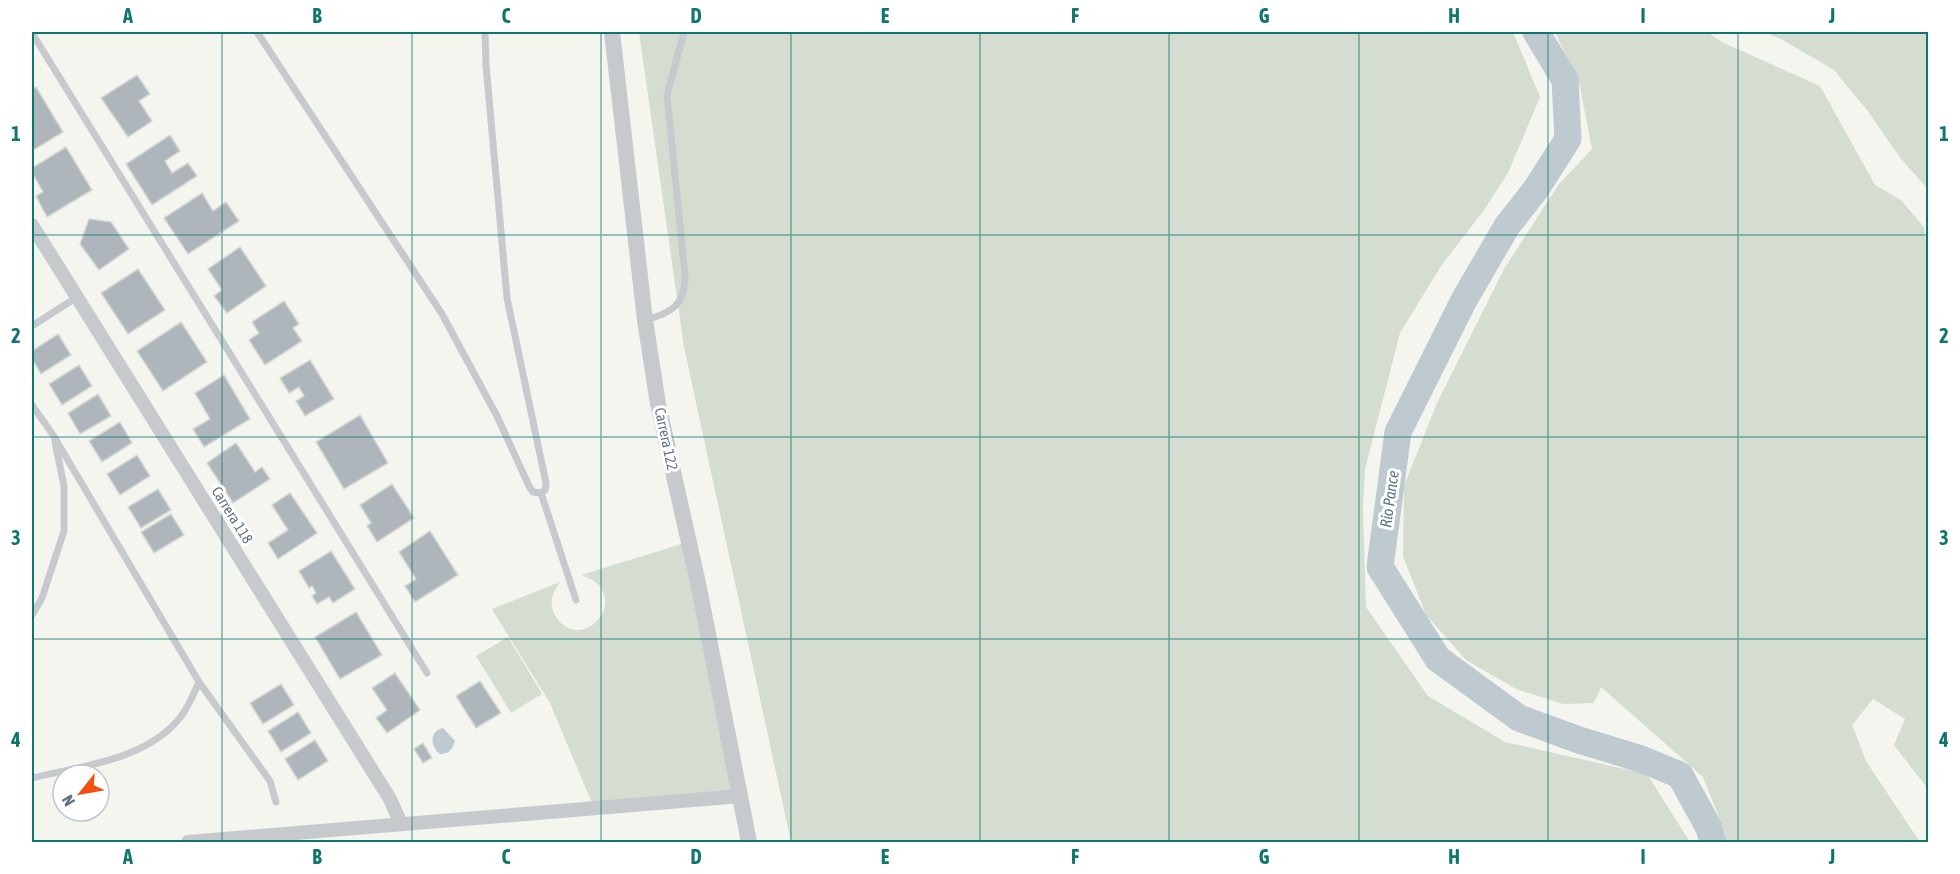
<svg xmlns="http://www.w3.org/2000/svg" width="1960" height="874" font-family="'Asap Condensed',sans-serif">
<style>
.green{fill:#d5ddd1}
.water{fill:#bfcad0}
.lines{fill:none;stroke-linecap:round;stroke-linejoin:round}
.river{stroke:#bfcad0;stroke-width:27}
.building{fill:#aeb6bb;stroke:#d6d6d3;stroke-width:1.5}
.service{stroke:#c7cacd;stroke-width:7}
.minor{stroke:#c7cacd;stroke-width:14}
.tertiary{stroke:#c7cacd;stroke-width:16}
.grid{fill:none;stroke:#0f766e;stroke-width:1.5;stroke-opacity:0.55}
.labels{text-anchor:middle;stroke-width:6;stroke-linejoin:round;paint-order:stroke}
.street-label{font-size:15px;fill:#617385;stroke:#fff}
.water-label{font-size:16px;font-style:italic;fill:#5c7782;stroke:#fff}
.neatline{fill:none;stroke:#0f766e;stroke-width:2}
.grid-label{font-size:20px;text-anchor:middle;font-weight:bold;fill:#0f766e}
</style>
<rect width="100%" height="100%" fill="#f5f5f0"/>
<!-- green -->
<g class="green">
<polygon points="639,32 1513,32 1540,97 1508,173 1484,210 1441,266 1400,333 1365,469 1363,509 1366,607 1428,696 1505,742 1647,774 1690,842 791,842 684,347"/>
<polygon points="1555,32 1707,32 1724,43 1820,86 1875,185 1901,200 1924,227 1928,251 1928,789 1894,745 1905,719 1873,699 1852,725 1866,761 1920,842 1727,842 1724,830 1703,777 1601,687 1594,703 1563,704 1516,689 1466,660 1426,615 1403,556 1404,486 1437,403 1504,269 1559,184 1592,149 1580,87"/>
<polygon points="1763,32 1928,32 1928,189 1901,159 1867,110 1834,70 1779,38"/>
<path d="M688,542L741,796L594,808L550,703L492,609L560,582C552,593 548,605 556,617C584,657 636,593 581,575Z"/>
<polygon points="508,637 542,694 511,713 476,656"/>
</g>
<!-- water -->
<path class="water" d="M443,728L455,741C452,749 450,754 440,754C430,747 429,731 443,728Z"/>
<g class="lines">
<!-- river -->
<polyline class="river" points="1536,32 1565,80 1568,139 1536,189 1507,226 1464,300 1398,432 1380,567 1438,659 1519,718 1579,740 1641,759 1680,775 1709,828 1713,842"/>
</g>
<!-- building -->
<g class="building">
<polygon points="137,75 150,94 139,101 152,121 128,137 101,98"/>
<polygon points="36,87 63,132 32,151 32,89"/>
<polygon points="170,135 180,151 165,161 172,173 188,163 197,176 152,205 126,164"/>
<polygon points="66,147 92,190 47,217 36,196 43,192 32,172 32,168"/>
<polygon points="202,193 213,211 226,202 239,221 188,254 164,218"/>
<polygon points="89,219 111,222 129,249 99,270 80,244"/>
<polygon points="240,247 266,286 227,313 214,296 222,290 208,269"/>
<polygon points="138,269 165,310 128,334 101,293"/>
<polygon points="284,301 299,324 293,328 302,341 265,365 249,340 259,333 252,322"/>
<polygon points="181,322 207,362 163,391 137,351"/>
<polygon points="58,334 71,355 41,374 32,359 32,351"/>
<polygon points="310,360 334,399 305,416 296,401 304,396 299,387 289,393 280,378"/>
<polygon points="79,365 92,386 62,405 49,384"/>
<polygon points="224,375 250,419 204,447 193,429 210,419 195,393"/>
<polygon points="98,394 111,416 80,434 68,413"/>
<polygon points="360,415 388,463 344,489 316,442"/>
<polygon points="120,422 132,443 102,462 89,441"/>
<polygon points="236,443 255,472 262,467 270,479 233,503 207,463"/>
<polygon points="137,455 150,476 120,495 107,474"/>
<polygon points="392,484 414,518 377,542 367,526 371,523 360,505"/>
<polygon points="158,489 171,510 141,528 128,507"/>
<polygon points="290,493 317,533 278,559 268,543 288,530 272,505"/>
<polygon points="171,514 184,535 154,553 141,532"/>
<polygon points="430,531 458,575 415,602 405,586 416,579 399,552"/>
<polygon points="331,551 355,589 333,603 329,597 317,604 312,596 316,593 312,586 309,588 299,571"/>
<polygon points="356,612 382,655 340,679 315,637"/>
<polygon points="395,673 420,710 387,733 376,718 387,710 372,688"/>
<polygon points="480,681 501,713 476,728 456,696"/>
<polygon points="281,684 294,705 263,724 250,703"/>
<polygon points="298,712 311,733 281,752 268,731"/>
<polygon points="315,740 328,761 298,780 285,759"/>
<polygon points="423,743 432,758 423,763 414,749"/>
</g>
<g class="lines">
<!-- service -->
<g class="service">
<polyline points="257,32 442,314 497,416 529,486 533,492 541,493"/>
<polyline points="485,32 486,65 507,298 546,483 545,490 541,493"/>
<polyline points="32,33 427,673"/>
<path d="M645,320C672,313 685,305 685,275L667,95L684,32"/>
<polyline points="32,326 77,297"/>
<polyline points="32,405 53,435 199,682 270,781 276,802"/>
<polyline points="541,493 576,600"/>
<polyline points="32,615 42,598 64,531 64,486 55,442"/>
<path d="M32,778C82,766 149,760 182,715C189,706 194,693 199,682"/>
</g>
<!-- minor -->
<g class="minor">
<polyline points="32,225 390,799 401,824"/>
<polyline points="188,842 741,796"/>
</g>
<!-- tertiary -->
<polyline class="tertiary" points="612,32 645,320 658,404 698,583 749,842"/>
</g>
<!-- grid -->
<path class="grid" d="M222,32V842M412,32V842M601,32V842M791,32V842M980,32V842M1169,32V842M1359,32V842M1548,32V842M1738,32V842M32,235H1928M32,437H1928M32,639H1928"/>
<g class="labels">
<!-- street labels -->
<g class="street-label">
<text transform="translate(666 439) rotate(78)" y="5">Carrera 122</text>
<text transform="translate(232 515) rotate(58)" y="5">Carrera 118</text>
</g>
<!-- water labels -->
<g class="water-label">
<text transform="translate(1389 499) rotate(-82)" y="6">Río Pance</text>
</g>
</g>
<!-- border -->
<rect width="1960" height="874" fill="none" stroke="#ffffff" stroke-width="66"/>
<!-- north arrow -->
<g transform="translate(81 793) rotate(239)"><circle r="28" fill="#ffffff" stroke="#c0c7ce" stroke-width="1.5"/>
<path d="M0-4.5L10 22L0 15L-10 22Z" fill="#f35012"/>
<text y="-9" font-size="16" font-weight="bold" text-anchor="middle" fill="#617385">N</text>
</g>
<rect x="33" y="33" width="1894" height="808" class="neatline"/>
<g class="grid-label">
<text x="128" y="23">A</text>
<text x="317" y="23">B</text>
<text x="506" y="23">C</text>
<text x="696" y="23">D</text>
<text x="885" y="23">E</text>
<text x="1075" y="23">F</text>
<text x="1264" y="23">G</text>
<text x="1454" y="23">H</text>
<text x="1643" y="23">I</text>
<text x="1832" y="23">J</text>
<text x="16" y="141">1</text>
<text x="1944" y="141">1</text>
<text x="16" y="343">2</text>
<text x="1944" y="343">2</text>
<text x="16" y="545">3</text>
<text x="1944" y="545">3</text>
<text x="16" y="747">4</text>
<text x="1944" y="747">4</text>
<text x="128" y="864">A</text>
<text x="317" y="864">B</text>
<text x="506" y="864">C</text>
<text x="696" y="864">D</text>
<text x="885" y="864">E</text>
<text x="1075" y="864">F</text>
<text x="1264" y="864">G</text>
<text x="1454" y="864">H</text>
<text x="1643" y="864">I</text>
<text x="1832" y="864">J</text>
</g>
</svg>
